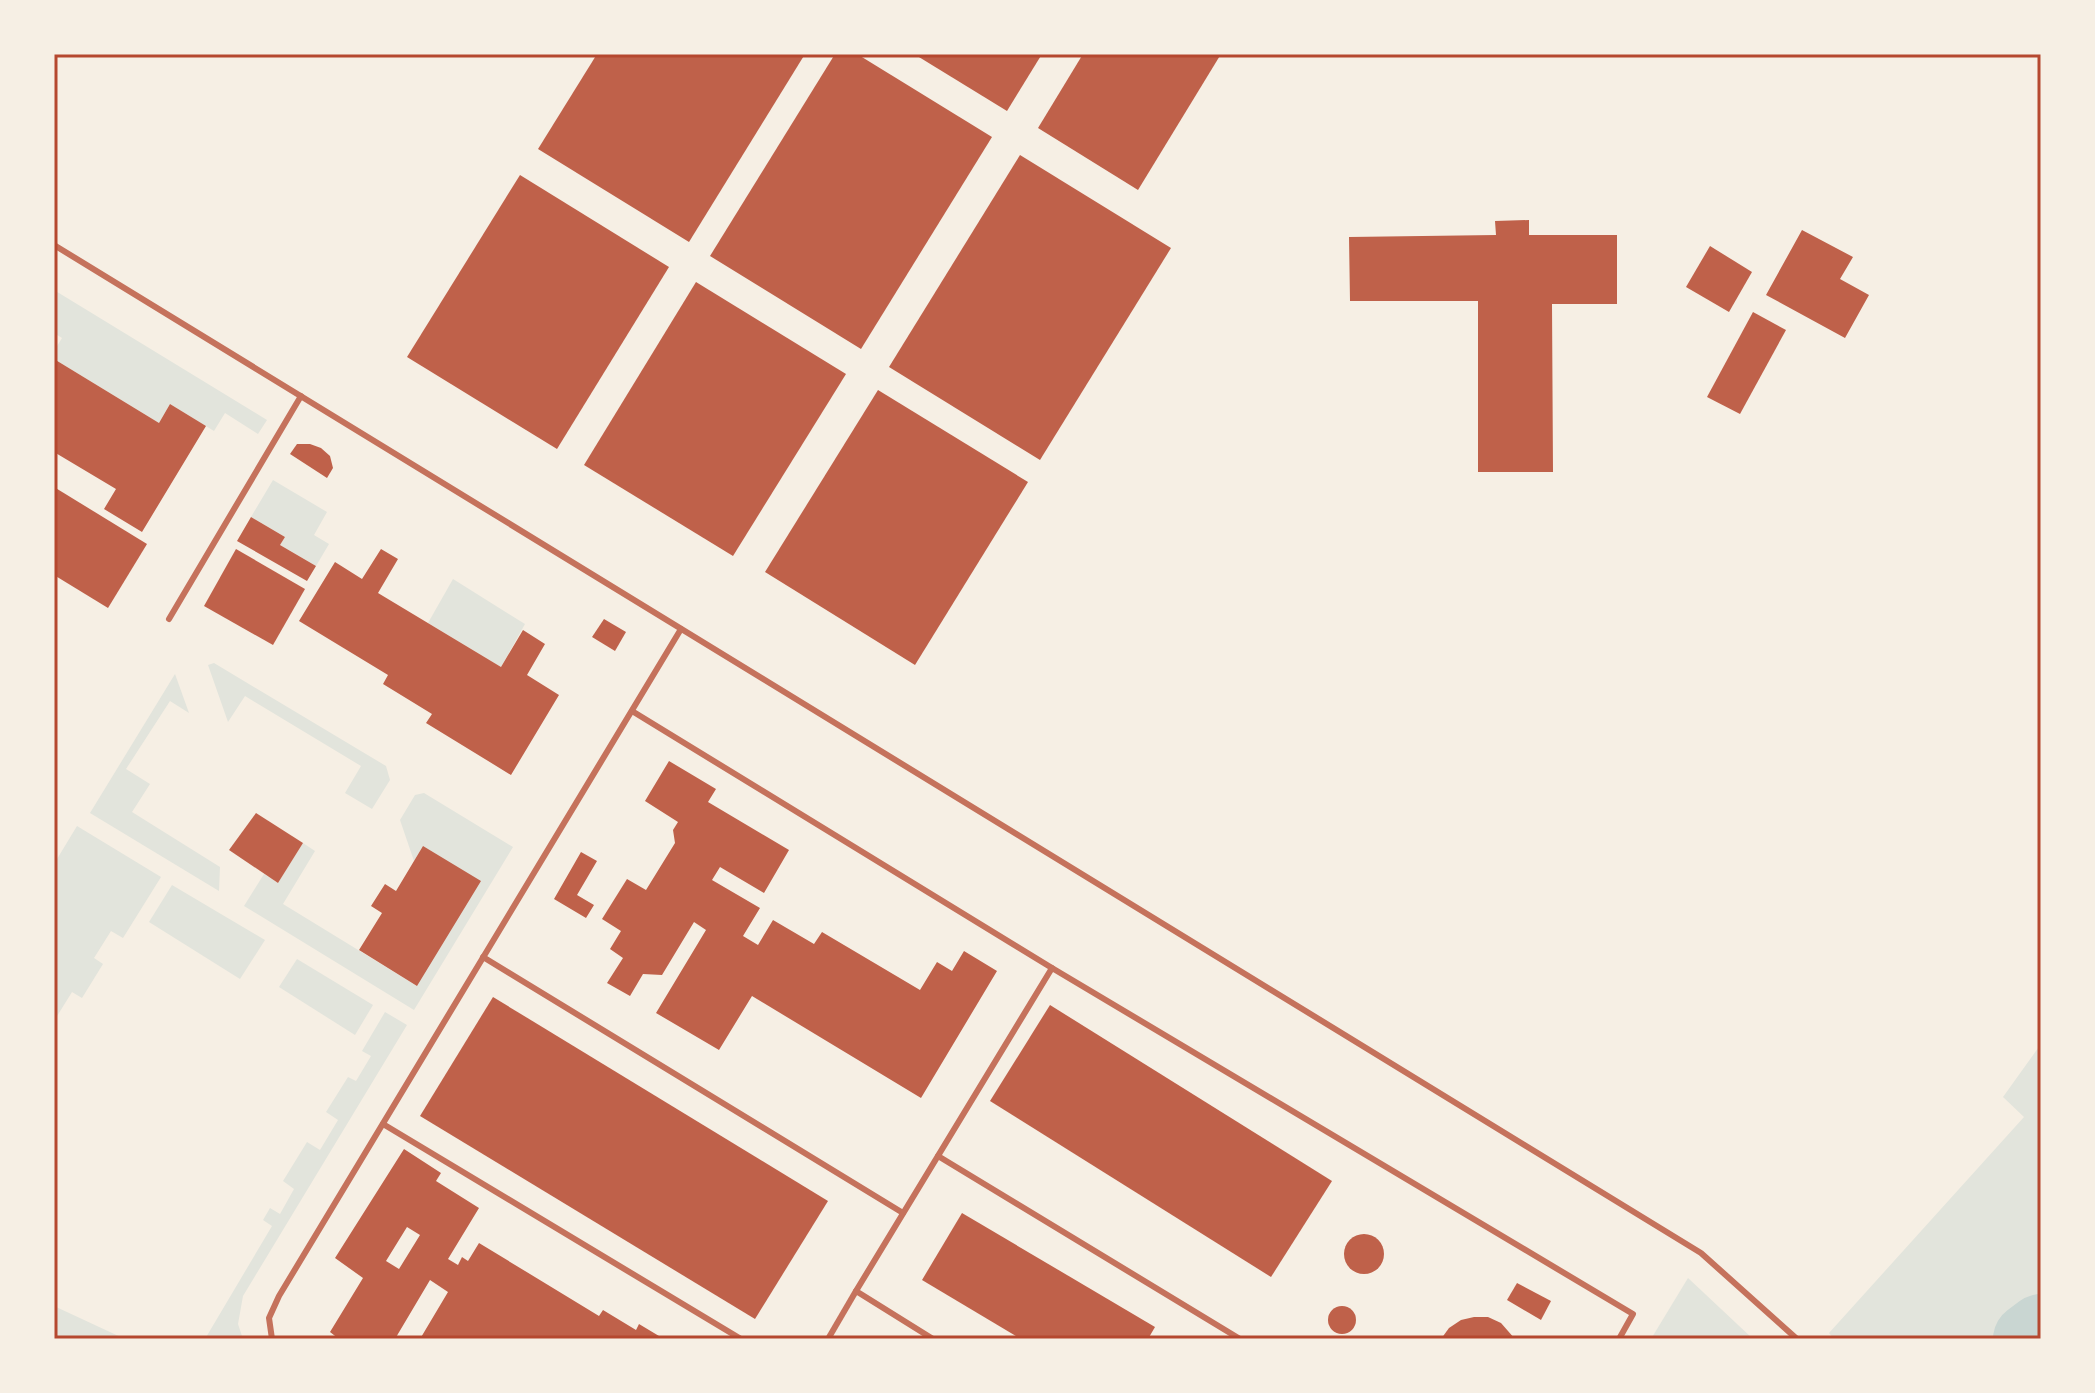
<svg xmlns="http://www.w3.org/2000/svg" width="2095" height="1393" font-family="Signika,sans-serif">
<style>
.green{fill:#e2e4dc}
.lines{fill:none;stroke-linecap:round;stroke-linejoin:round}
.river{stroke:#c9d6d2;stroke-width:72}
.building{fill:#bf614a;fill-rule:evenodd}
.service{stroke:#c5725c;stroke-width:6}
.neatline{fill:none;stroke:#b5482f;stroke-width:3}
</style>
<rect width="100%" height="100%" fill="#f6efe4"/>
<!-- green -->
<g class="green">
<polygon points="54,290 267,420 258,434 225,413 214,431 170,404 159,423 54,359 54,351 62,338 54,333"/>
<polygon points="273,480 327,512 314,535 329,544 316,566 280,545 285,537 251,517"/>
<polygon points="453,579 525,624 501,667 428,623"/>
<polygon points="214,663 386,766 390,780 372,809 345,793 361,766 245,696 228,722 208,665"/>
<polygon points="175,674 189,713 170,701 126,769 150,784 132,812 220,867 219,891 90,813"/>
<polygon points="424,793 513,847 414,1010 244,906 264,874 278,883 303,843 315,851 283,904 417,986 423,846 414,861 400,820 415,795"/>
<polygon points="77,826 161,877 123,938 111,931 94,958 103,964 82,998 72,992 54,1021 54,864"/>
<polygon points="172,885 265,940 240,979 149,922"/>
<polygon points="297,959 373,1005 355,1035 279,987"/>
<polygon points="385,1012 407,1025 243,1296 238,1324 243,1339 205,1339 272,1226 263,1220 270,1208 280,1214 294,1189 283,1181 307,1142 320,1150 338,1120 326,1112 348,1077 356,1081 371,1056 362,1051"/>
<polygon points="2041,1044 2041,1339 1834,1339 1829,1333 2024,1117 2003,1097"/>
<polygon points="1688,1278 1753,1339 1651,1339"/>
<polygon points="54,1306 125,1339 54,1339"/>
</g>
<g class="lines">
<!-- river -->
<polyline class="river" points="2029,1339 2041,1330"/>
</g>
<!-- building -->
<g class="building">
<polygon points="597,54 805,54 689,242 538,149"/>
<polygon points="835,54 857,54 992,137 861,349 710,256"/>
<polygon points="914,54 1042,54 1007,111"/>
<polygon points="1083,54 1221,54 1138,190 1038,128"/>
<polygon points="1020,155 1171,248 1040,460 889,367"/>
<polygon points="520,175 669,267 557,449 407,357"/>
<polygon points="1529,220 1529,235 1617,235 1617,304 1552,304 1553,472 1478,472 1478,301 1350,301 1349,237 1496,235 1495,221"/>
<polygon points="1802,230 1853,257 1840,279 1869,295 1845,338 1766,295"/>
<polygon points="1710,246 1752,272 1729,312 1686,287"/>
<polygon points="696,282 846,374 733,556 584,465"/>
<polygon points="1753,312 1786,330 1740,414 1707,397"/>
<polygon points="54,359 159,423 170,404 206,426 142,532 104,509 116,489 54,452"/>
<polygon points="878,390 1028,482 915,665 765,572"/>
<polygon points="297,444 310,444 321,448 330,456 333,468 327,478 290,454"/>
<polygon points="54,487 147,544 108,608 54,575"/>
<polygon points="251,517 285,537 280,545 316,566 307,581 237,541"/>
<polygon points="236,549 305,589 273,645 204,606"/>
<polygon points="381,549 398,559 378,593 501,667 523,630 545,644 527,675 559,695 511,775 426,723 432,714 383,684 388,675 299,621 335,562 362,579"/>
<polygon points="604,619 626,632 615,651 592,637"/>
<polygon points="669,761 716,789 708,802 789,850 764,893 720,867 712,880 760,908 743,936 758,945 773,920 814,944 822,932 920,990 937,962 952,971 964,951 997,971 921,1098 752,996 719,1050 656,1013 706,930 694,922 662,975 643,974 630,996 607,983 623,958 610,949 621,931 602,919 627,879 646,890 675,843 673,830 678,822 645,801"/>
<polygon points="256,813 303,843 278,883 229,850"/>
<polygon points="423,846 481,881 417,986 359,950 382,913 371,906 385,884 396,891"/>
<polygon points="581,852 597,861 577,895 594,905 586,918 554,899"/>
<polygon points="493,997 828,1201 755,1319 420,1116"/>
<polygon points="1050,1005 1332,1181 1271,1277 990,1101"/>
<path d="M404,1149L441,1173L436,1181L479,1208L448,1259L458,1265L462,1257L468,1261L479,1243L599,1316L603,1310L636,1330L639,1324L664,1339H420L448,1292L430,1280L395,1339H339L330,1332L363,1278L335,1258ZM407,1227L420,1235L399,1269L386,1261Z"/>
<polygon points="962,1213 1155,1327 1148,1339 1021,1339 922,1280"/>
<circle cx="1364" cy="1254" r="20"/>
<polygon points="1517,1283 1551,1301 1541,1320 1507,1300"/>
<circle cx="1342" cy="1320" r="14"/>
<polygon points="1474,1317 1488,1317 1501,1323 1515,1339 1441,1339 1449,1328 1461,1320"/>
</g>
<g class="lines">
<!-- service -->
<g class="service">
<polyline points="54,245 1701,1253 1797,1339"/>
<polyline points="169,619 301,396"/>
<polyline points="632,711 1052,968 856,1291 933,1339"/>
<polyline points="483,957 903,1213"/>
<polyline points="1052,968 1633,1314 1619,1339"/>
<polyline points="383,1124 741,1339"/>
<polyline points="938,1156 1240,1339"/>
<polyline points="272,1339 269,1318 279,1296 681,629"/>
<polyline points="828,1339 856,1291"/>
</g>
</g>
<!-- border -->
<rect width="2095" height="1393" fill="none" stroke="#f6efe4" stroke-width="112"/>
<rect x="56" y="56" width="1983" height="1281" class="neatline"/>
</svg>
